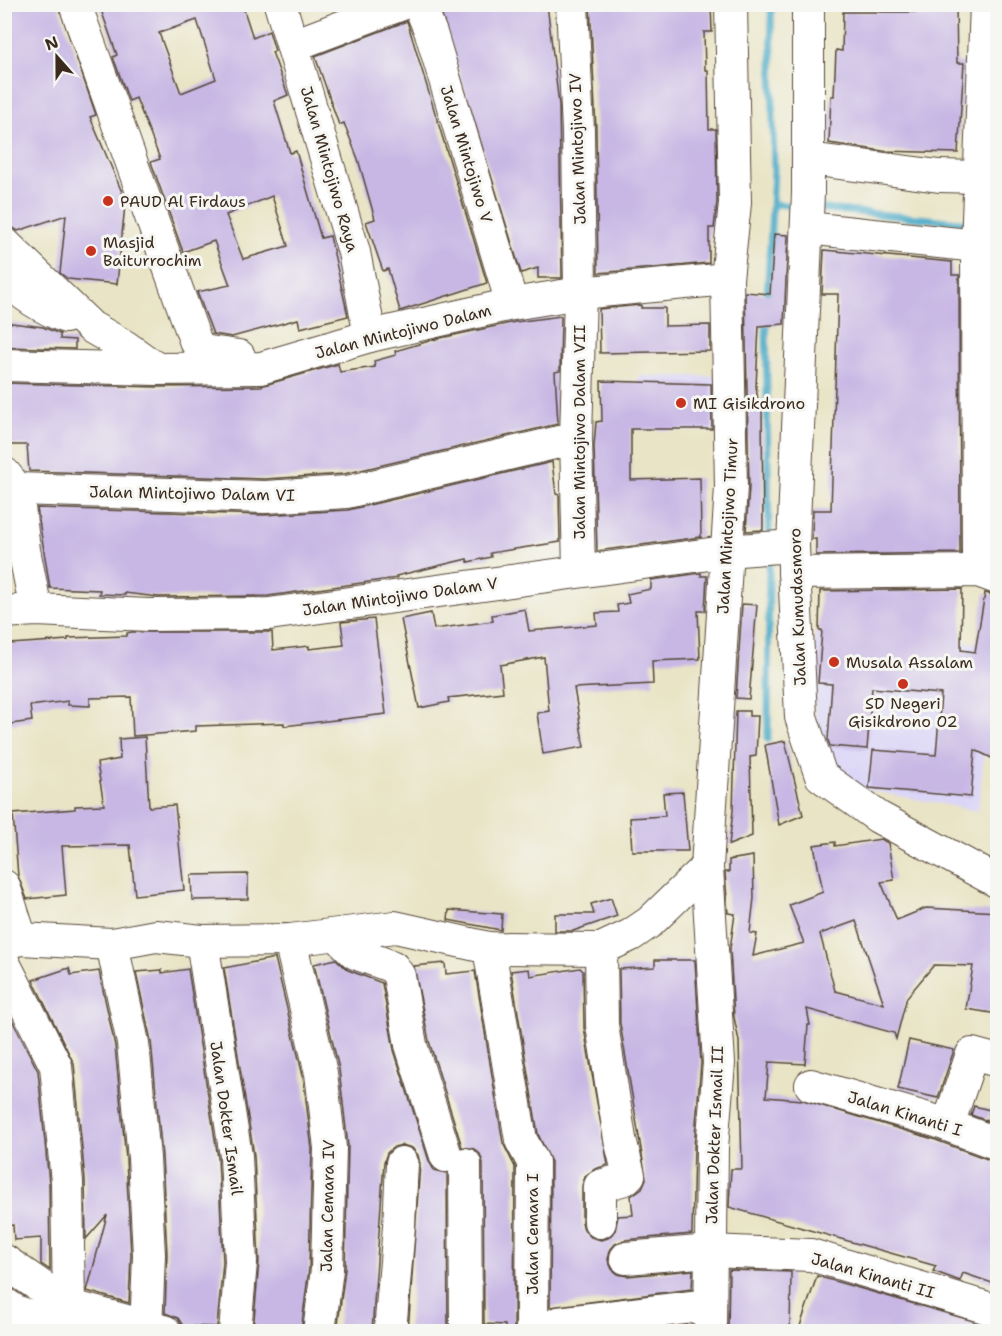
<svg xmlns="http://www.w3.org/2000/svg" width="1002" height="1336" font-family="'Shantell Sans',sans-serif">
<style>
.built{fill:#dbd6f7}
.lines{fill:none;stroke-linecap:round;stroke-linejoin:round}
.stream{stroke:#46a9c6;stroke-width:7}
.building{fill:#c8b7e4;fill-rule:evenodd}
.minor-casing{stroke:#554637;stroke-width:34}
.major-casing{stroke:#554637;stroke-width:35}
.minor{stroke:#fff;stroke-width:32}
.major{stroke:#fff;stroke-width:33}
.poi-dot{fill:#c8321e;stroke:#f6f6f2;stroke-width:2}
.labels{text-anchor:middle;stroke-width:6;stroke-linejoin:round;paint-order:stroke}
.street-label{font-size:16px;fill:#3b2a1e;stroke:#f6f6f2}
.poi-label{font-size:16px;fill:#3b2a1e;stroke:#f6f6f2;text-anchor:start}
</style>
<rect width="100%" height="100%" fill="#f6f6f2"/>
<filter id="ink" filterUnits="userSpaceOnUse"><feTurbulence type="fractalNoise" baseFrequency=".0167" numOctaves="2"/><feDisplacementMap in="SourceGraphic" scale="12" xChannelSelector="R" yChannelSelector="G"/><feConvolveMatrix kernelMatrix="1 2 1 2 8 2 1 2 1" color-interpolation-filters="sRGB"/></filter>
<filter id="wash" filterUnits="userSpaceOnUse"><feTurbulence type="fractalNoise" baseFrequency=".008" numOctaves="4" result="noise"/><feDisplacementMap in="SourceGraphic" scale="24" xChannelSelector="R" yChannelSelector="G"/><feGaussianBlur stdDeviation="1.35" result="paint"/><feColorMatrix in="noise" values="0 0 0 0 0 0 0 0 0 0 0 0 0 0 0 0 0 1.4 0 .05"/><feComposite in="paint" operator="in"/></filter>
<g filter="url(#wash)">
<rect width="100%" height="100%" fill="#e9e4c5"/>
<!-- built -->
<g class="built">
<polygon points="638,376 725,376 724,431 636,430"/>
<polygon points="815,632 996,644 978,811 847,786 825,758 815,724"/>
</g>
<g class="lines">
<!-- stream -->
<g class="stream">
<polyline points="773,204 801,206"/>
<polyline points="815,208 971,223"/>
<polyline points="767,301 774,172 771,4"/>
<polyline points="766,318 769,541"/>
<polyline points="768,739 769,555"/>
</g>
</g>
<g id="blocks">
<!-- building -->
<g class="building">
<polygon points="4,4 58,4 96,115 90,117 127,204 125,205 117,284 68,279 60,273 66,215 18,231 8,225 4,216"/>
<path d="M99,4H242L253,38L269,31L275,51L272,52L288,95L274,101L290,153L296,151L321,238L330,236L348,316L300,328L298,319L232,337L213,334L197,292L230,285L214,241L183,252L151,162L160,159L136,98L129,101L113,57L117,55ZM197,20L216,79L181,93L159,33ZM272,196L288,246L243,259L226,215Z"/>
<polygon points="451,4 547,4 559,105 562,278 538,278 538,268 521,273 439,6"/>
<polygon points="590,4 711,4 712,32 704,32 705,70 708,70 709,129 716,129 717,202 714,228 709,228 709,263 598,273 596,130"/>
<polygon points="915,4 956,4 957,63 964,63 958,153 883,151 829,143 831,96 834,96 836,50 842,51 843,12 915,12"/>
<polygon points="407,21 487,283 400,311 388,269 383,271 366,222 375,219 358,159 344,123 339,125 315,56"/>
<polygon points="774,234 788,235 784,324 759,326 756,386 759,408 762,408 763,530 746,531 749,487 745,292 770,294"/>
<polygon points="824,250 952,262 952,275 959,275 960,553 816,555 816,539 812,539 813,510 831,510 838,294 822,294"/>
<polygon points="995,278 998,278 998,515 996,515"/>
<polygon points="641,305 641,308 665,308 665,326 710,325 710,351 600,353 599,309"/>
<polygon points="561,316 560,371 555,372 558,424 344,474 265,479 29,471 27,445 4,445 4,383 157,387 261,386 338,364 340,372 375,367 374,361 396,355 395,351 436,339 515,322"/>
<polygon points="4,322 43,327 60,334 60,339 75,340 75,349 4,347"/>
<polygon points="601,381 711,384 712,429 631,429 631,480 700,478 701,537 597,551 594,446 596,422 602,421"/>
<polygon points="552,462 556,494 559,495 560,542 490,553 491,557 468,562 467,559 396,576 397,578 268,596 158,597 125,593 125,595 99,594 100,590 50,588 37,508 264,515 348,510"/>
<polygon points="701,573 701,576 707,576 705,611 698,611 700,659 652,661 653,684 574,688 584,747 543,754 537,713 549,711 544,657 500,665 503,692 448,698 449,702 419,708 401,619 431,613 434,629 493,621 492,615 525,609 529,631 597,625 596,613 618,612 617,605 629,603 627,594 651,589 651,580"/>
<polygon points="962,589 961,650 975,652 985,593 998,596 998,761 975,750 971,797 869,788 873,750 936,755 941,694 872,688 867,749 830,746 828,740 832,684 818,683 822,630 819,630 820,591"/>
<polygon points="742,604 757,605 749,699 736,698"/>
<polygon points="374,619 386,714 284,726 284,723 196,726 196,731 133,736 131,697 90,698 90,706 68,705 68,701 30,706 32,721 4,725 4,646 10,644 68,640 68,638 127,636 127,633 132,632 272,632 273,650 309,646 309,649 344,645 341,622"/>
<polygon points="736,711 749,711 749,716 758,716 756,756 750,757 752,836 729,845 733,811"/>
<polygon points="145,737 149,807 175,805 184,890 135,895 130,845 62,846 66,895 27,899 18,876 13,814 75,809 75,806 104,805 97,763 120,759 119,739"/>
<polygon points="785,741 803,815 779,825 765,745"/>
<polygon points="683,792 688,851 632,851 630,818 665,816 663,793"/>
<path d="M881,839L888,843L894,880L881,882L897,920L926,908L998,912V1014L966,1009L973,966L934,965L907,997L896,1039L894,1033L807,1009L810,1025H808L805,1064L769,1062L766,1097L803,1100L933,1139L998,1163V1285L963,1273L960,1281L933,1271L936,1266L729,1207L731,1169H742L739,1041L734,1017L730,949L735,914L728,913L725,872H729V860L753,856L754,898L750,933L757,934L753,956L804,943L789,905L823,892L814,845L835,842V846ZM856,921L884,1004L835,991L820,934Z"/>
<polygon points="248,874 248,899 192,900 191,875"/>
<polygon points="611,898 617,916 573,931 555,931 555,914 594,914 591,904"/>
<polygon points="449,910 502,914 501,930 448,920"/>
<polygon points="275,958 303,1076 312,1149 309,1268 301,1332 253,1332 259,1261 254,1155 224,968"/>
<polygon points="336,959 348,970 382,983 394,1050 429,1161 434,1170 447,1173 448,1332 408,1332 420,1164 418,1155 412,1148 402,1145 394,1147 387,1153 384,1162 372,1332 337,1332 345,1269 348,1146 339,1069 314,964"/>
<polygon points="655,960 695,960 701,1063 694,1147 692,1234 624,1240 615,1244 610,1250 608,1260 612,1269 618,1274 627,1276 693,1270 692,1289 550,1307 551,1162 538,1134 511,971 529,969 530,976 580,968 583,971 584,1028 608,1165 595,1169 585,1176 582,1186 582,1222 584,1230 591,1237 601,1240 608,1238 615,1231 618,1216 633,1215 631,1196 642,1188 646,1179 620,1023 619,969 655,967"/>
<polygon points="445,963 446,974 475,971 503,1143 515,1167 514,1332 505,1332 505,1325 484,1324 483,1163 480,1154 474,1149 462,1147 429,1041 414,966"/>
<polygon points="69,968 71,975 99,971 115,1046 126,1159 131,1255 129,1303 87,1291 107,1215 86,1239 85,1180 74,1064 33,980"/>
<polygon points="188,969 218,1158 223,1262 217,1327 183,1326 178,1318 165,1313 167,1254 162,1156 151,1041 136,972 162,970 162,973"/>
<polygon points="4,1004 38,1071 49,1183 50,1270 41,1264 41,1238 14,1240 13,1225 4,1226"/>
<polygon points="909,1040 954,1050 938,1098 898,1089"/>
<polygon points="974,1106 990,1110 987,1121 971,1115"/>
<polygon points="729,1270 791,1272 790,1332 728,1332"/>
<polygon points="817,1276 998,1328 998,1332 798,1332"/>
</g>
</g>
</g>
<g filter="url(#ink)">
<use href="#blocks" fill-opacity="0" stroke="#554637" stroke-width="1.5"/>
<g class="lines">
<!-- minor casing -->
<g class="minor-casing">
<g id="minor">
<polyline points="75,4 195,340 202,351 239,356"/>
<polyline points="280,4 354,252 370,336"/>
<polyline points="419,4 431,33 512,304"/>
<polyline points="572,4 578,131 580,293 576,438 579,571"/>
<polyline points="808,4 808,193 793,546 801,717 821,776 878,817 998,882"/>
<polyline points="294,45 402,4"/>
<polyline points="809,159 939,176 980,177 998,182"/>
<polyline points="807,228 977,246 996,252"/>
<polyline points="4,243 91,327 126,347 157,369 261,368 370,336 512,304 580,293 727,279"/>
<path d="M4,277C22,295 42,308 66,317"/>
<polyline points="4,365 157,369"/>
<polyline points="5,474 17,489 24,550 36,610"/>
<polyline points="17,489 265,497 347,492 576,438"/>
<polyline points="978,571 977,246 986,4"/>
<polyline points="794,573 978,571 997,578"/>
<polyline points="4,612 36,610 149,615 269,614 739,550 793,546"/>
<polyline points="4,886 21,939"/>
<polyline points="337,935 355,953 393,967 399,976 411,1045 446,1156"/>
<polyline points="290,940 321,1073 330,1148 327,1269 319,1332"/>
<polyline points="202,941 236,1156 241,1262 235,1332"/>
<polyline points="4,943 21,939 112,944 156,936 202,941 290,940 395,927 489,948 601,949 631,935 650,922 707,867"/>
<polyline points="112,944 133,1043 144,1158 149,1255 146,1332"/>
<polyline points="489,948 521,1140 533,1162 532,1332"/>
<polyline points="4,963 56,1066 67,1182 69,1306"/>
<polyline points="811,1085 939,1122 998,1144"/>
<polyline points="948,1125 972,1054 998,1061"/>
<polyline points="465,1164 466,1332"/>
<polyline points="600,1222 600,1186 625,1179 629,1175 620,1139 602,1025 601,949"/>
<polyline points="626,1258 710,1251 811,1255 998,1311"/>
<polyline points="558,1323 709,1305"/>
<polyline points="390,1332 399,1226 402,1163"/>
<polyline points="710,1332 712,1148 719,1063 707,867 731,487 727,279 735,203 731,4"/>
</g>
</g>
<!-- major casing -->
<g class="major-casing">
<g id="major">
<polyline points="4,1261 69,1306 165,1332"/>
<polyline points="4,1304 16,1312 75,1332"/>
</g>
</g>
<!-- minor -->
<use href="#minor" class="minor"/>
<!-- major -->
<use href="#major" class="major"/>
</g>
</g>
<!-- markers -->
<g class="poi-dot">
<circle cx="108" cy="201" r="6"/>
<circle cx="91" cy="251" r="6"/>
<circle cx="681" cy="403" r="6"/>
<circle cx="834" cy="662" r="6"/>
<circle cx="903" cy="684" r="6"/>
</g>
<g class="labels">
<!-- street labels -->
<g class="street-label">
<text transform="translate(577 149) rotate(-92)" y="6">Jalan Mintojiwo IV</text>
<text transform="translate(467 154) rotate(73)" y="6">Jalan Mintojiwo V</text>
<text transform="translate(330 169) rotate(74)" y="6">Jalan Mintojiwo Raya</text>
<text transform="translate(403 331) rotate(-14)" y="6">Jalan Mintojiwo Dalam</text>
<text transform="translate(579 432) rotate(-90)" y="6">Jalan Mintojiwo Dalam VII</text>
<text transform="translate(192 493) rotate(1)" y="6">Jalan Mintojiwo Dalam VI</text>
<text transform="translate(727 526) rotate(-87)" y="6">Jalan Mintojiwo Timur</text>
<text transform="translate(400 596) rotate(-8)" y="6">Jalan Mintojiwo Dalam V</text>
<text transform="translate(797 607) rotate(-92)" y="6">Jalan Kumudasmoro</text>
<text transform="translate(905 1113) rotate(17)" y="6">Jalan Kinanti I</text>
<text transform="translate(227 1118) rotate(82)" y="6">Jalan Dokter Ismail</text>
<text transform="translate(714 1135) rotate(-88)" y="6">Jalan Dokter Ismail II</text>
<text transform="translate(327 1206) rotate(-89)" y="6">Jalan Cemara IV</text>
<text transform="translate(532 1234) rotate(-90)" y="6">Jalan Cemara I</text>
<text transform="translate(873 1275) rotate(16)" y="6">Jalan Kinanti II</text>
</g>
<!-- poi labels -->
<g class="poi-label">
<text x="120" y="207">PAUD Al Firdaus</text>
<text x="103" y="248">Masjid<tspan x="103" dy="18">Baiturrochim</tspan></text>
<text x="693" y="409">MI Gisikdrono</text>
<text x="846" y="668">Musala Assalam</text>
<text x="903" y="709" text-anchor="middle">SD Negeri<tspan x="903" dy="18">Gisikdrono 02</tspan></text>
</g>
</g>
<!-- margin -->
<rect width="1002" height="1336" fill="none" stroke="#f6f6f2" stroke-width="24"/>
<!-- north arrow -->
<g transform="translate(57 57) rotate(339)" stroke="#f6f6f2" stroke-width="4.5" paint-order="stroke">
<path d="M0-4.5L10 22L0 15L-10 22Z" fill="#3b2a1e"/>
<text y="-9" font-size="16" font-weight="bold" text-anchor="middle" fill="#3b2a1e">N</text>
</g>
</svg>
